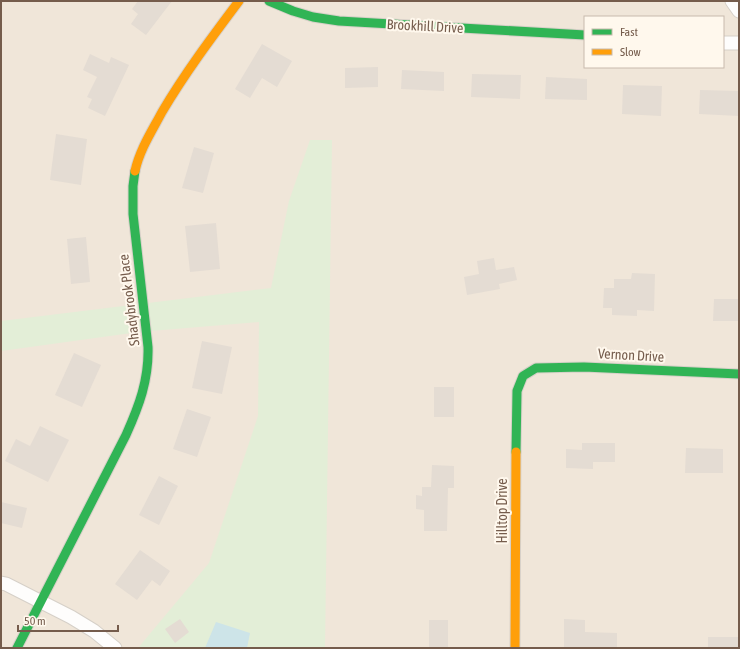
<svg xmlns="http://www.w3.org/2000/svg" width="740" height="649" font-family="'Asap Condensed',sans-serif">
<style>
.residential{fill:#f0e6d9;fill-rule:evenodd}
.green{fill:#e3eed7}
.water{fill:#cde4e8}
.building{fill:#e4dcd3}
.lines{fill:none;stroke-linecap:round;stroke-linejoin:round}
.street-casing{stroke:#d6d0c8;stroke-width:15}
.fast-casing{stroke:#d7d0c8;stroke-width:11}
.slow-casing{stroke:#d7d0c8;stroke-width:11}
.street{stroke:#fefdfc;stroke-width:13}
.fast{stroke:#30b455;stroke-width:9}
.slow{stroke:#ff9f0a;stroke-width:9}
.labels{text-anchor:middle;stroke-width:4;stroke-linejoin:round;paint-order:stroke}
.street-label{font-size:14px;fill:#755c4c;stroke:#fff8ed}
</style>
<rect width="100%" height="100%" fill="#f7f3ec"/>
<!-- residential -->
<path class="residential" d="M1,1H739V648H1ZM585,17H723V67H585Z"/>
<!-- green -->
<polygon class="green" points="310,140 332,140 325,648 138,648 209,563 258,416 259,322 139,332 1,351 1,321 271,288 289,201"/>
<!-- water -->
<polygon class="water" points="216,622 250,633 247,648 205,648"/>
<!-- building -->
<g class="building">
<polygon points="138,1 172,1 146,35 131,24 138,14 132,9"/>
<polygon points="262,44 292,61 277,87 262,78 250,98 235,89"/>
<polygon points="90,54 109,63 111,57 129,65 105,116 88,108 92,99 87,97 97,77 83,70"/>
<polygon points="378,67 378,87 345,88 345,68"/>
<polygon points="402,70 444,72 444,91 401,89"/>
<polygon points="472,74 521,75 520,99 471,97"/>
<polygon points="546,77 587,79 587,100 545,99"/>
<polygon points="623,85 662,86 661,116 622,114"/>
<polygon points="700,90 739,91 739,116 699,114"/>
<polygon points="56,134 87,139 81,185 50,180"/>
<polygon points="194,147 214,153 203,193 182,188"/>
<polygon points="216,223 220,269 190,272 185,226"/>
<polygon points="86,237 90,282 71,284 67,239"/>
<polygon points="494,258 496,270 514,267 517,280 499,284 500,289 467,295 464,277 479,274 477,261"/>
<polygon points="632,273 655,274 654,311 637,310 637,316 612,315 612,308 603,308 604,288 614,288 614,279 631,279"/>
<polygon points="714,299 739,299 739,321 713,321"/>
<polygon points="202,341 232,347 222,394 192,388"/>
<polygon points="74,353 101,365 82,407 55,395"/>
<rect x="434" y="387" width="20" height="30"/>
<polygon points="187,409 211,417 197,457 173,449"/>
<polygon points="40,426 69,440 48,482 5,461 16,439 30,446"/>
<polygon points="582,443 615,443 615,462 593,462 593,469 566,468 566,449 582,450"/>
<polygon points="686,448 723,449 723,473 685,473"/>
<polygon points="432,465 454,466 454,488 448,488 447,531 424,531 424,510 416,509 416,495 422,496 422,487 431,487"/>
<polygon points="159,476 178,486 159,525 139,515"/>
<polygon points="1,502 27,508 22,528 1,523"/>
<polygon points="140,550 170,571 160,586 152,580 137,600 115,584"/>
<polygon points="180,619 189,632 175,643 165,629"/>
<polygon points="564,619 585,620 585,632 617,633 617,648 564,648"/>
<rect x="429" y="620" width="19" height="28"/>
<rect x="708" y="637" width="31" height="11"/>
</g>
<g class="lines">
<!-- street casing -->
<g class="street-casing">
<g id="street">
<polyline points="732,1 739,11"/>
<polyline points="723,43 739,43"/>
<polyline points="1,583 6,584 71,617 94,631 115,648"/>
</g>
</g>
<!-- fast casing -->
<g class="fast-casing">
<g id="fast">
<polyline points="269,1 293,11 313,17 339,21 585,35"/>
<polyline points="516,452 517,391 523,376 536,368 584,367 739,374"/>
<path d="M17,648L126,435C139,406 149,380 148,347L133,214V186L135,171"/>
</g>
</g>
<!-- slow casing -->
<g class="slow-casing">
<g id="slow">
<path d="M135,171C140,149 152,131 162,112C185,73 212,37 239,1"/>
<polyline points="515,648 516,452"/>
</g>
</g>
<!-- street -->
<use href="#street" class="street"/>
<!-- fast -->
<use href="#fast" class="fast"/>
<!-- slow -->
<use href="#slow" class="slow"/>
</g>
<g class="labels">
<!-- street labels -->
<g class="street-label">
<text transform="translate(425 26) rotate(3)" y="5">Brookhill Drive</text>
<text transform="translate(129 300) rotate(-97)" y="5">Shadybrook Place</text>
<text transform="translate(631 355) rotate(3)" y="5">Vernon Drive</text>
<text transform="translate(502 511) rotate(-90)" y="5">Hilltop Drive</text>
</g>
</g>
<!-- border -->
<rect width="740" height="649" fill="none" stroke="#755c4c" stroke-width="4"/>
<!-- legend -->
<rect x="584" y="16" width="140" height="52" fill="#fff8ed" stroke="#c8baad"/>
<rect x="592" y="29" width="20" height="6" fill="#30b455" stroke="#c8baad"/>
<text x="620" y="36" font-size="12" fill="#755c4c">Fast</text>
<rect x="592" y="49" width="20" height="6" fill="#ff9f0a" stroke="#c8baad"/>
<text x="620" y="56" font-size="12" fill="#755c4c">Slow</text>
<!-- scale -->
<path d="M18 625v6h100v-6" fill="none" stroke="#755c4c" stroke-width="2"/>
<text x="24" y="625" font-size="12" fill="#755c4c" stroke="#fff8ed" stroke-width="3" paint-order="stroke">50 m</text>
</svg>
